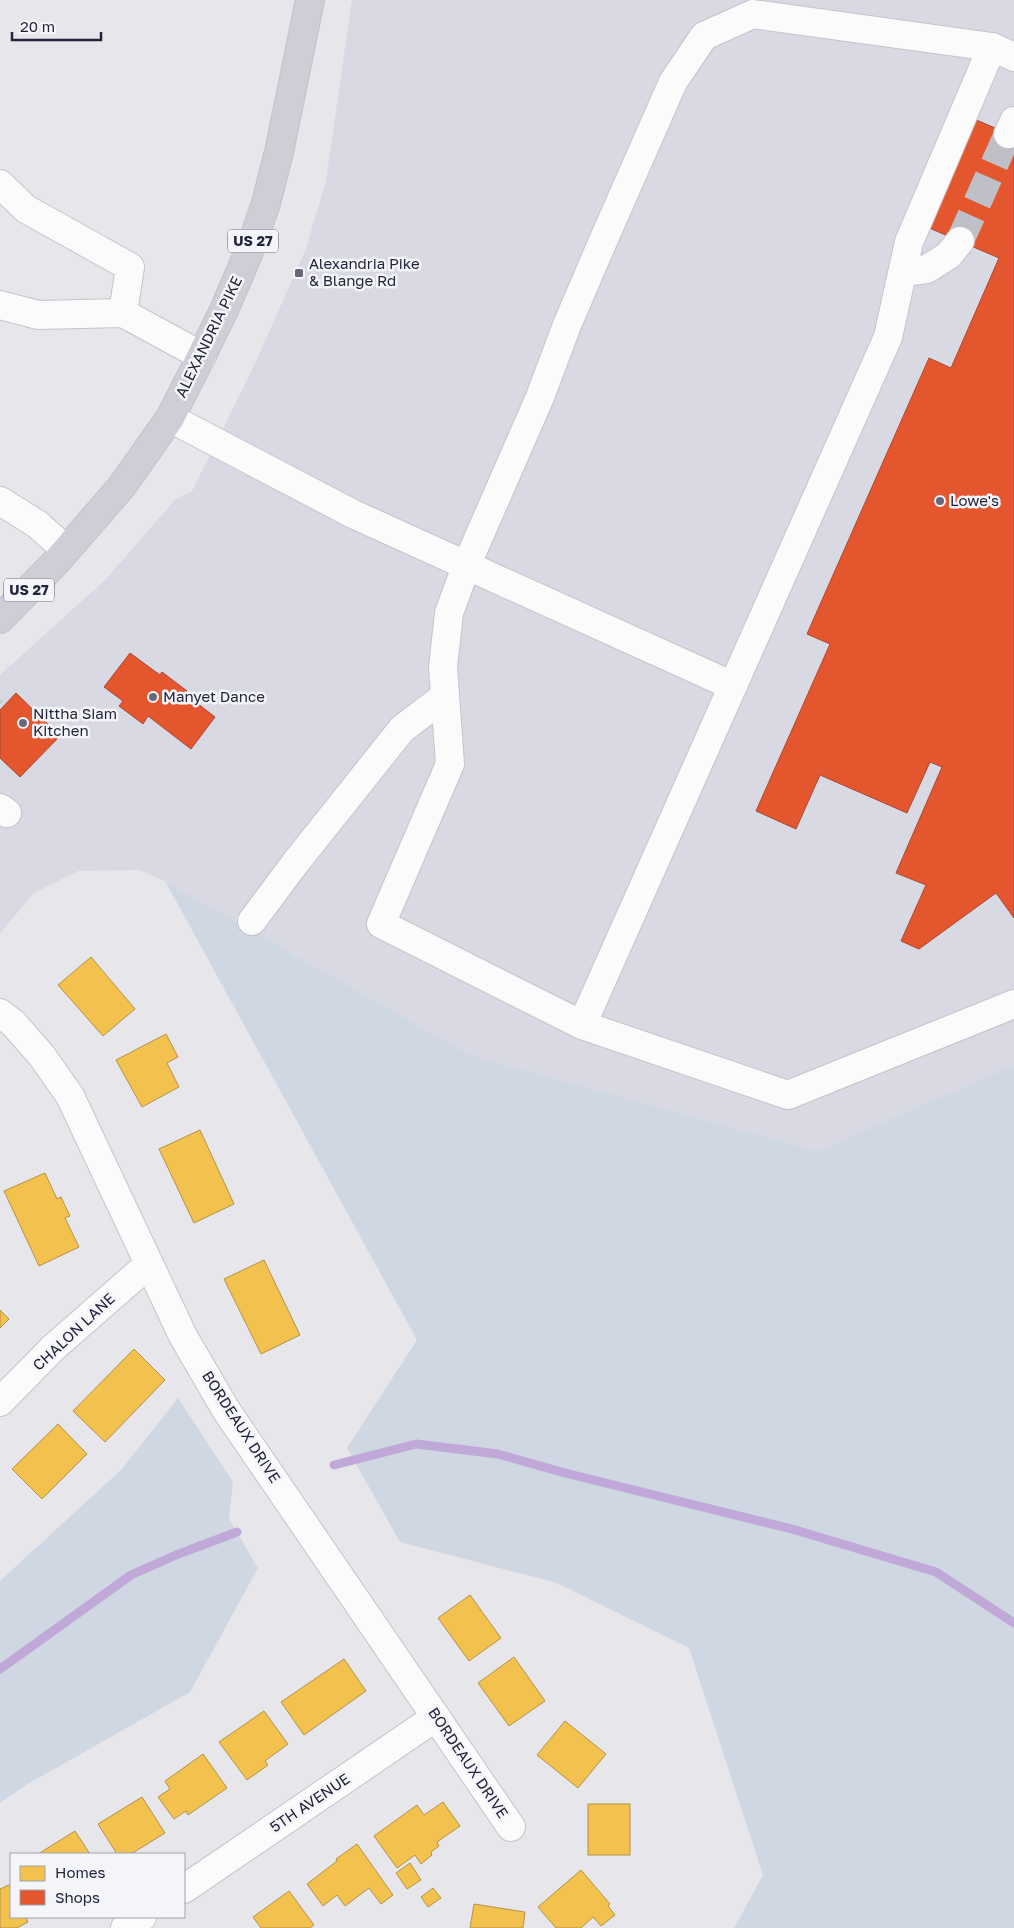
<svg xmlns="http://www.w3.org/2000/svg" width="1014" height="1928" font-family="'Golos Text',sans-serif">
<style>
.built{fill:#d9d9e3}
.green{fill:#cfd7e3}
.homes{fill:#f2c14e;stroke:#b49249}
.shops{fill:#e4572e;stroke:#ab4833}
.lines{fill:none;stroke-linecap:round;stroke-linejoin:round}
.stream{stroke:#c0a8d8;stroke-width:9}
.minor-tunnel{stroke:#bfbfc8;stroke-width:28;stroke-dasharray:28 14;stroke-linecap:butt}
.minor-casing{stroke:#c4c4c9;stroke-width:30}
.major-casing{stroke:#c2c2ca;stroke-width:30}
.path{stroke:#c6c6cd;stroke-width:3;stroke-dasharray:2.5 4;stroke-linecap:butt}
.minor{stroke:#fbfbfc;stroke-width:28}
.major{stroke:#cfced6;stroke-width:28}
.poi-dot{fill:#69687b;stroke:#f4f5f9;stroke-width:2}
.labels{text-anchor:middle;stroke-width:5;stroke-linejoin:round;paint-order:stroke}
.shield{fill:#f4f5f9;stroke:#636376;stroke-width:1}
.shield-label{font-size:14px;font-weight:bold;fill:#25243e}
.poi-label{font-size:15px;fill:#25243e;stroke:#f4f5f9;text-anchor:start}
.street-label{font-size:15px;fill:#25243e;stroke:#f4f5f9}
</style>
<rect width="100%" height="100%" fill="#e6e6eb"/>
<!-- built -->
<polygon class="built" points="352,0 1014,0 1014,1065 817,1151 470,1055 165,881 140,870 78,871 34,893 0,933 0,675 105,580 175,500 192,491 253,368 305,251 326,181"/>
<!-- green -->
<g class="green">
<polygon points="165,881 470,1055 817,1151 1014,1065 1014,1928 734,1928 763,1875 689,1648 557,1583 400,1542 347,1448 417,1340"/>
<polygon points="178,1398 233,1482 229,1519 258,1568 190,1692 26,1785 0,1803 0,1581 122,1469"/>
</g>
<!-- homes -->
<g class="homes">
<polygon points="91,957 135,1009 103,1036 58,985"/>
<polygon points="166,1034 178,1057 167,1063 179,1087 142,1107 116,1060"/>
<polygon points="200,1130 234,1204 194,1223 159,1149"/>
<polygon points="45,1173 57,1199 61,1197 70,1216 65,1218 79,1247 39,1266 4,1191"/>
<polygon points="264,1260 300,1335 261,1354 224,1279"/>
<polygon points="0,1310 9,1319 0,1328"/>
<polygon points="134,1349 165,1380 105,1442 73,1411"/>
<polygon points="58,1424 87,1454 42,1499 12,1469"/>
<polygon points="470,1595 501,1638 469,1661 438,1618"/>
<polygon points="514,1657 545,1701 509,1726 478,1683"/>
<polygon points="344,1659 366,1691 304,1735 281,1702"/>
<polygon points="264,1711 288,1744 265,1761 268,1765 247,1780 219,1742"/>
<polygon points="565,1721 606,1754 578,1788 537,1755"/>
<polygon points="203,1754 227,1788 188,1815 186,1811 174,1819 158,1797 170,1789 165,1781"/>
<polygon points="142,1797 165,1833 131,1854 117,1854 98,1824"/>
<polygon points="443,1802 460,1826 437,1842 439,1846 431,1852 432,1855 421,1864 415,1855 397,1868 374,1836 417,1805 424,1815"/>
<rect x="588" y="1804" width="42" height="51"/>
<polygon points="75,1831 90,1854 38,1854"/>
<polygon points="357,1844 393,1895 381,1904 369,1888 345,1906 337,1895 323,1906 307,1884 337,1861 336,1859"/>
<polygon points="410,1863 421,1880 407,1889 396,1873"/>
<polygon points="581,1870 610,1904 608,1906 615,1915 601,1926 593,1917 581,1928 556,1928 538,1907"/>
<polygon points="11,1884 11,1917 26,1917 28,1922 17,1928 0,1928 0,1889"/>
<polygon points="433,1888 441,1898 428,1907 421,1897"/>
<polygon points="289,1891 314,1925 310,1928 261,1928 253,1917"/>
<polygon points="474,1904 525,1912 523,1928 470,1928"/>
</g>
<!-- shops -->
<g class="shops">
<polygon points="974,119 1014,136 1014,918 996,893 919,949 901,941 926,885 896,873 942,767 930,762 907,813 820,775 796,829 756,811 830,644 807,634 929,358 951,368 999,258 927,227"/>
<polygon points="130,653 160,675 162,672 187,691 184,693 215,717 191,749 148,716 143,724 119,706 123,701 104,687"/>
<polygon points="16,693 60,736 20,777 0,758 0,710"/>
</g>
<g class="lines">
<!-- stream -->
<g class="stream">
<polyline points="334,1465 416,1444 498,1454 565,1473 792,1529 936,1572 1014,1623"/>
<polyline points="0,1669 131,1575 176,1555 237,1532"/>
</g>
<!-- minor-tunnel -->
<polyline class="minor-tunnel" points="960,241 1008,134"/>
<!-- minor casing -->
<g class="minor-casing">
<g id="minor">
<polyline points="1014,57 992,47 753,14 704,36 673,82 603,241 567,325 540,397 467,564 449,613 443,667 450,764 381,924 582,1025 788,1095 1014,1004"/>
<polyline points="1008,134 1014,121"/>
<polyline points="0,184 26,209 130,267 123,313"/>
<polyline points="903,272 927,269 949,255 960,241"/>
<polyline points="0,305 38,315 123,313 202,356"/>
<polyline points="170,418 353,514 733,686"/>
<polyline points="0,501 37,524 66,550"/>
<polyline points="0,808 7,813"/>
<polyline points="252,921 296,862 402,729 444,697"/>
<polyline points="0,1013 14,1024 42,1056 70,1096 183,1336 226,1410 511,1827"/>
<polyline points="582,1025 888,337 909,242 992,47"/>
<polyline points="0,1402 53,1348 149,1264"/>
<polyline points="184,1889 436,1717"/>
<polyline points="125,1928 142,1917"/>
</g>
</g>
<!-- major casing -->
<g class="major-casing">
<polyline id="major" points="0,619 58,560 122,486 170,418 198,363 224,310 251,247 266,203 279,152 310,0"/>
</g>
<!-- path -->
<polyline class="path" points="0,701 5,705"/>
<!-- minor -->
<use href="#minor" class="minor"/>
<!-- major -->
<use href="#major" class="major"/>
</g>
<!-- markers -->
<g class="poi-dot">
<rect x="294" y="268" width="10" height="10" rx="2.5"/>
<circle cx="940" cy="501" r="5"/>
<circle cx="153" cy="697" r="5"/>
<circle cx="23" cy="723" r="5"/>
</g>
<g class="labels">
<!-- shield labels -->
<g class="shield">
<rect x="228" y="229.5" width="50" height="23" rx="4"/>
<rect x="4" y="578.5" width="50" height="23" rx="4"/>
</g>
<g class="shield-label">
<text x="253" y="246">US 27</text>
<text x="29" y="595">US 27</text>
</g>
<!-- poi labels -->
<g class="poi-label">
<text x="309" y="269">Alexandria Pike<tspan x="309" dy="17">&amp; Blange Rd</tspan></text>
<text x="950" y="506">Lowe's</text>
<text x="163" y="702">Manyet Dance</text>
<text x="33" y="719">Nittha Siam<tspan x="33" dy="17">Kitchen</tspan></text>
</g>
<!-- street labels -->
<g class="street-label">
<text transform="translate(209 337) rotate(-64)" y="5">ALEXANDRIA PIKE</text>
<text transform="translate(74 1332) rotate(-43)" y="5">CHALON LANE</text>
<text transform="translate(241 1427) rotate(57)" y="5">BORDEAUX DRIVE</text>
<text transform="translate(468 1763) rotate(56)" y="5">BORDEAUX DRIVE</text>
<text transform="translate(310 1803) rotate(-34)" y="5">5TH AVENUE</text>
</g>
</g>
<!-- legend -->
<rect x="10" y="1853" width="175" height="65" fill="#f4f5f9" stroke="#a1a1ae"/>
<rect x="20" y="1866" width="25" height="15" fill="#f2c14e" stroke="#a1a1ae"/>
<text x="55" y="1878" font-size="15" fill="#25243e">Homes</text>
<rect x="20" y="1890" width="25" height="15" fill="#e4572e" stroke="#a1a1ae"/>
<text x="55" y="1903" font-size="15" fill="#25243e">Shops</text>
<!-- scale -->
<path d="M12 32v8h89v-8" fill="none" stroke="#25243e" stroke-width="2.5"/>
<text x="20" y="32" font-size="15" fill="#25243e" stroke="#f4f5f9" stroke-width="4" paint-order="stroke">20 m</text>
</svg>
